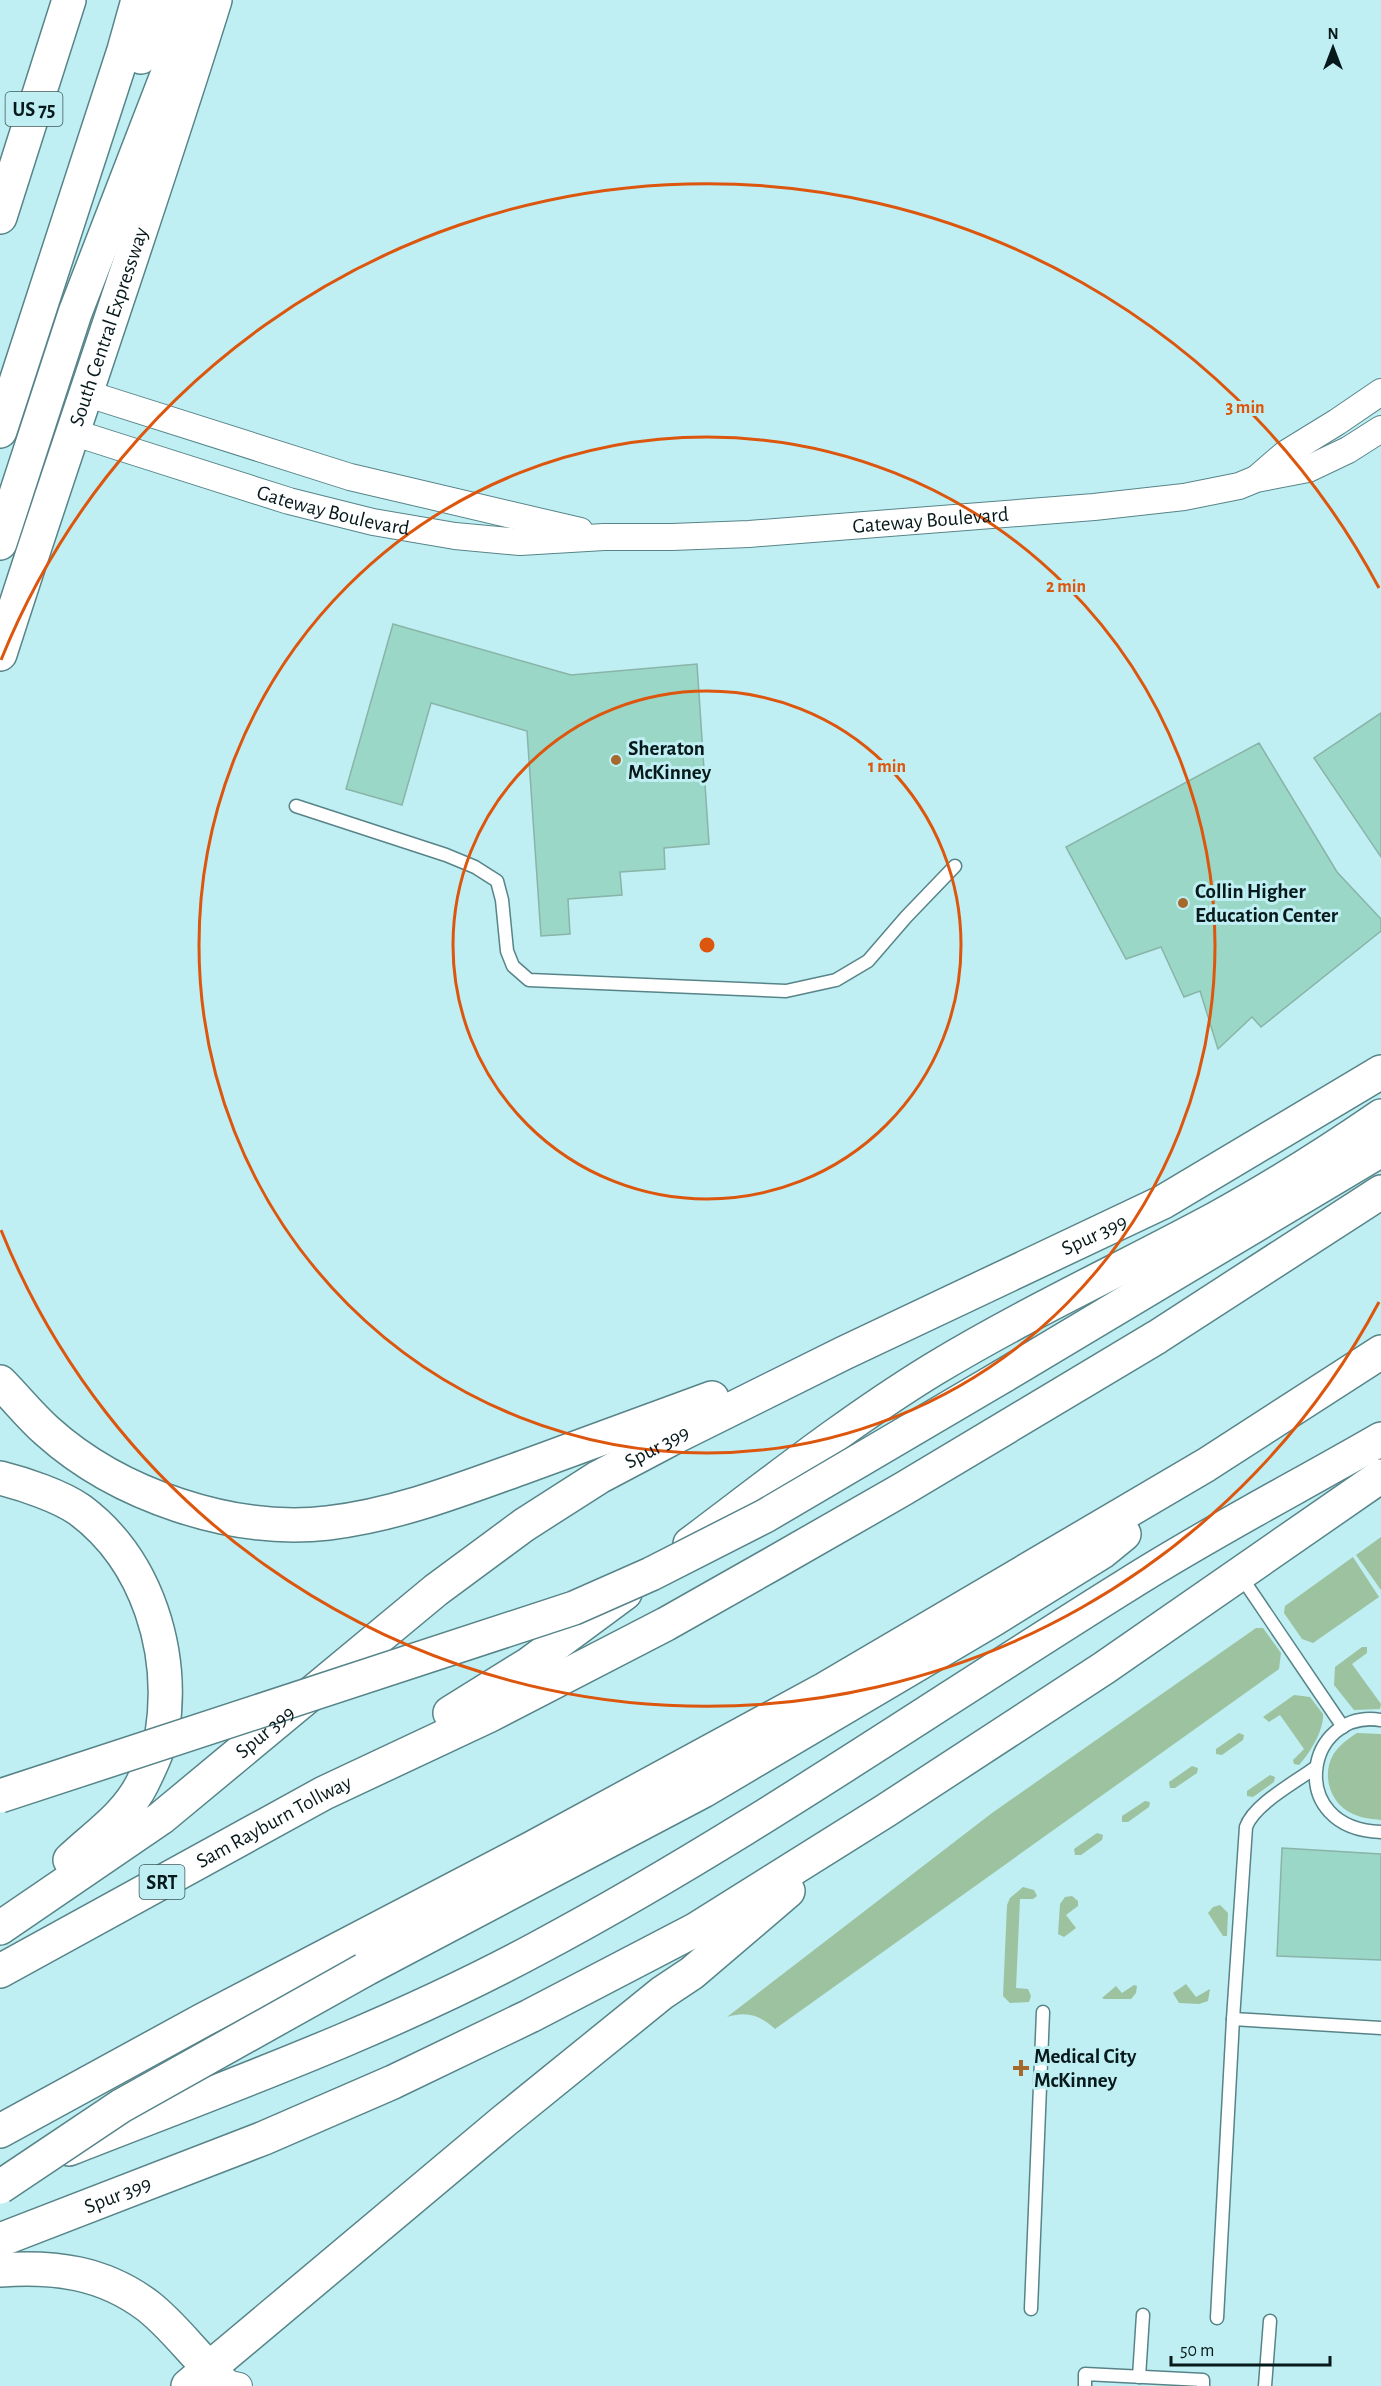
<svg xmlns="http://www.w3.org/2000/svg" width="1381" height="2386" font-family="'Alegreya Sans',sans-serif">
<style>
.green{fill:#9cc29f}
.building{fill:#9bd7c6;stroke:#89b4a8;stroke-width:1.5}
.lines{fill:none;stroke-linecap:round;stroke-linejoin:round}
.lane-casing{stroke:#578488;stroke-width:15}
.street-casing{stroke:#578488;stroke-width:28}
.secondary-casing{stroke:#578488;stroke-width:36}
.highway-casing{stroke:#578488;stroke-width:36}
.lane{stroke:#fff;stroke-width:12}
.street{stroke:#fff;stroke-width:26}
.secondary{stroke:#fff;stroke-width:33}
.highway{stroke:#fff;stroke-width:33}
.highway-bridge-casing{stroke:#578488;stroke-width:36;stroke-linecap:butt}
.highway-bridge{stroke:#fff;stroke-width:33}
.ring{fill:none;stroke:#dd560d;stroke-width:3}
.poi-dot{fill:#a5692b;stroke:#bfeff3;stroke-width:2}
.labels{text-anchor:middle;stroke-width:6;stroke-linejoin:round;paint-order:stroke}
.shield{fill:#bfeff3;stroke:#3e595c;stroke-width:1.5}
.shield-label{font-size:20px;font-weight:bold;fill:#07191b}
.street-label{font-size:21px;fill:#07191b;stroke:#bfeff3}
.poi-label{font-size:21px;font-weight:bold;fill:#07191b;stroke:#bfeff3;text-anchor:start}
.centre{fill:#dd560d;stroke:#bfeff3;stroke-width:3}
.ring-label{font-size:18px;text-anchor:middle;font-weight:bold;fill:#dd560d;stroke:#bfeff3;stroke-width:6;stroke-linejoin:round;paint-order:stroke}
</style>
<rect width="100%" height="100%" fill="#bfeff3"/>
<!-- green -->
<g class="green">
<polygon points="1381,1537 1381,1590 1356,1555"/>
<polygon points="1353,1557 1379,1597 1313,1643 1302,1639 1284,1613 1285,1606"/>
<path d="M1256,1628H1263L1281,1653L1279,1669L775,2029C760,2015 747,2011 727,2017L992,1813Z"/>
<polygon points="1362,1647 1367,1647 1367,1653 1352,1664 1381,1704 1380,1709 1354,1710 1334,1685 1335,1667"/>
<path d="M1294,1695L1310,1697L1323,1714C1324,1730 1310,1753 1299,1765L1294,1764L1293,1760L1304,1749L1280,1715L1269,1722L1263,1717Z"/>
<polygon points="1239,1733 1244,1735 1243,1740 1222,1755 1216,1754 1216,1749"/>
<path d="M1357,1733L1381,1734V1820C1373,1819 1361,1818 1353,1814C1331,1805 1321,1776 1333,1755C1339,1745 1348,1739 1357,1733Z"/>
<polygon points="1192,1766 1198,1768 1197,1773 1175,1788 1170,1788 1169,1782"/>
<polygon points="1270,1775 1275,1777 1274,1782 1253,1797 1247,1796 1247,1791"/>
<polygon points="1145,1801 1150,1802 1149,1807 1128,1822 1122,1822 1122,1816"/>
<polygon points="1097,1833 1103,1835 1102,1840 1081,1855 1075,1855 1074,1849"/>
<polygon points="1023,1887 1034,1890 1037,1896 1033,1899 1020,1899 1016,1988 1028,1989 1031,1996 1029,2002 1010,2003 1003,1996 1007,1905 1010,1898"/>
<polygon points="1072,1896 1078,1901 1078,1906 1066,1915 1076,1928 1064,1937 1058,1934 1060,1904 1065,1897"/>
<polygon points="1220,1905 1228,1913 1227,1936 1223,1936 1208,1913 1213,1907"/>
<polygon points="1186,1984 1196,1997 1210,1989 1208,2001 1199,2004 1179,2003 1173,1993"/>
<polygon points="1134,1985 1137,1986 1136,1993 1131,1999 1104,1999 1102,1998 1116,1986 1122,1993"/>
</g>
<!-- building -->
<g class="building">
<polygon points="393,624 571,675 697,664 709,844 664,848 665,869 620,872 622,895 568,899 570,934 541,936 527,731 431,703 402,805 346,789"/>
<polygon points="1381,713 1381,857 1314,758"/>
<polygon points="1259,743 1337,872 1381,919 1381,931 1261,1027 1252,1017 1218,1049 1200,991 1184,997 1161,947 1126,959 1066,847"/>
<polygon points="1282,1848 1381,1854 1381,1960 1277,1956"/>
</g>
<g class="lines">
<!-- lane casing -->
<g class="lane-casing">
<g id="lane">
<polyline points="296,806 446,855 475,867 497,881 502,900 507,951 513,966 529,980 786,991 836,980 868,961 906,917 955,866"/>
<polyline points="1240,1575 1343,1727"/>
<path d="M1381,1720C1305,1708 1284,1829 1381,1832"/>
<polyline points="1233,2019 1381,2028"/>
<polyline points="1031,2309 1043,2012"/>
<path d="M1217,2318L1233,2019L1246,1827C1254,1804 1296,1782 1316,1767"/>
<polyline points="1139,2377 1143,2315"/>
<polyline points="1085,2386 1085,2374 1203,2380 1203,2386"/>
<polyline points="1265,2386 1270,2321"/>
</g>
</g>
<!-- street casing -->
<g class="street-casing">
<g id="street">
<polyline points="85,393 350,477 580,531"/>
<path id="s1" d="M72,432L289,501L373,522L455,536L520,542L604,537H672L749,534L1094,507L1184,497L1239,486L1256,479L1308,469L1348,450L1381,429"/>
<polyline points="1256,479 1285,454 1337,422 1381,392"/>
<polyline points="209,2368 230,2384 239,2386"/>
</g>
</g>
<!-- secondary casing -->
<g class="secondary-casing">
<g id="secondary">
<path id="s2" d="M0,654C70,435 147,219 215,0"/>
<path d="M0,1382C16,1398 30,1416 47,1431C118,1495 233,1534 328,1523C396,1515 460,1490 524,1467C587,1444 649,1421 712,1398"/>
<path d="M0,1478C24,1484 60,1496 80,1510C148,1561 175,1652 162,1734C159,1750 149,1770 142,1784C126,1816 95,1836 70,1860"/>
<path id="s3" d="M0,1928L161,1818L436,1590L524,1525L599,1477L669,1440L844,1353L1163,1202L1381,1072"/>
<path id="s4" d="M0,2240L264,2138L393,2082L530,2016L695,1930L885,1811L1104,1668L1381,1476"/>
<path d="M0,2270C54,2266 103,2272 148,2306C170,2323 189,2348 209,2368"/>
<polyline points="188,2386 504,2121 662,1993 692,1973 788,1891"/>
</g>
</g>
<!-- highway casing -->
<g class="highway-casing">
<g id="highway">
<polyline points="141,57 164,0"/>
<polyline points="0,217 69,0"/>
<polyline points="0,431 124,50 138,0"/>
<polyline points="0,543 75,313 191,13 199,0"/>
<polyline points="1003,1376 1381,1150"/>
<path d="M690,1544C770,1484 849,1421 934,1369C1025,1314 1122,1269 1215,1219C1272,1188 1327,1153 1381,1116"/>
<polyline points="450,1713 529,1664 625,1593"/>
<polyline points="364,1970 703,1791 994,1619 1102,1552 1124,1534"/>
<path id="s5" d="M0,1971L324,1793L488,1716L666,1624L772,1564L903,1489L1157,1337L1381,1192"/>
<polyline points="0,2131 203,2020 532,1848 825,1689 1206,1465 1381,1352"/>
<path d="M69,2149C227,2087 388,2029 538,1948C742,1839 931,1707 1127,1585C1209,1533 1296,1488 1381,1439"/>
</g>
</g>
<!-- lane -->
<use href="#lane" class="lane"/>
<!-- street -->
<use href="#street" class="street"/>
<!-- secondary -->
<use href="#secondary" class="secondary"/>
<!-- highway -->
<use href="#highway" class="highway"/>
<!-- highway-bridge casing -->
<g class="highway-bridge-casing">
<g id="highway-bridge">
<polyline points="0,1796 574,1608 651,1574 765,1516 1003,1376"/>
<polyline points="0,2187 121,2106 364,1970"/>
</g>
</g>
<!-- highway-bridge -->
<use href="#highway-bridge" class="highway-bridge"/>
</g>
<!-- distance rings -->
<g class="ring">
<circle cx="707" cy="945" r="254"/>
<circle cx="707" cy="945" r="508"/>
<path d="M1379 1302A761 761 0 0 1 1 1230M1 660A761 761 0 0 1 1379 588"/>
</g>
<!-- markers -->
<g class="poi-dot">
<circle cx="616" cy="760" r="6"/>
<circle cx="1183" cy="903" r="6"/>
<path d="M1018 2059h6v6h6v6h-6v6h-6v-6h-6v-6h6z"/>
</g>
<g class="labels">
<!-- shield labels -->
<g class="shield">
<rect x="5.5" y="92" width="57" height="34" rx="4.5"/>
<rect x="139.5" y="1865" width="45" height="34" rx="4.5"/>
</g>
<g class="shield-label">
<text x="34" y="116">US 75</text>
<text x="162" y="1889">SRT</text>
</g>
<!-- street labels -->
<g class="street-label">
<text dy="7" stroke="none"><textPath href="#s2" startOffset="345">South Central Expressway</textPath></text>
<text dy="7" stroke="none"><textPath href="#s1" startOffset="273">Gateway Boulevard</textPath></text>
<text dy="7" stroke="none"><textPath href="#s1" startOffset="874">Gateway Boulevard</textPath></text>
<text dy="7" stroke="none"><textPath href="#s3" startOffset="1302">Spur 399</textPath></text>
<text dy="7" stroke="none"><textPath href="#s3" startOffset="816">Spur 399</textPath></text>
<text dy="7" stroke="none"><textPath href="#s3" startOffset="330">Spur 399</textPath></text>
<text dy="7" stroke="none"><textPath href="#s5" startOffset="312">Sam Rayburn Tollway</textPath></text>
<text dy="7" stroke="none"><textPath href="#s4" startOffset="126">Spur 399</textPath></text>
</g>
<!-- poi labels -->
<g class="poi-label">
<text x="628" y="755">Sheraton<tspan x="628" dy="24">McKinney</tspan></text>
<text x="1195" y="898">Collin Higher<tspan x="1195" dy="24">Education Center</tspan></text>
<text x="1034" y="2063">Medical City<tspan x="1034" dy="24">McKinney</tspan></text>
</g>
</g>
<circle cx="707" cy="945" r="9" class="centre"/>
<g class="ring-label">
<text x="1245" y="413">3 min</text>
<text x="1066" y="592">2 min</text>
<text x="887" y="772">1 min</text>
</g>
<!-- north arrow -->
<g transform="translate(1333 48)" stroke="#bfeff3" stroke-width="4.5" paint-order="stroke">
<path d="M0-4.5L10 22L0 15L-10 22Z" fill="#07191b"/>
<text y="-9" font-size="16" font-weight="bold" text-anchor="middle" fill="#07191b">N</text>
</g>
<!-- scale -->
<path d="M1171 2356v9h159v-9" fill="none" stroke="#07191b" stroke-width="3"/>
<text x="1180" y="2356" font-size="18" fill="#07191b" stroke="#bfeff3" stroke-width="4.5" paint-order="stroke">50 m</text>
</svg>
